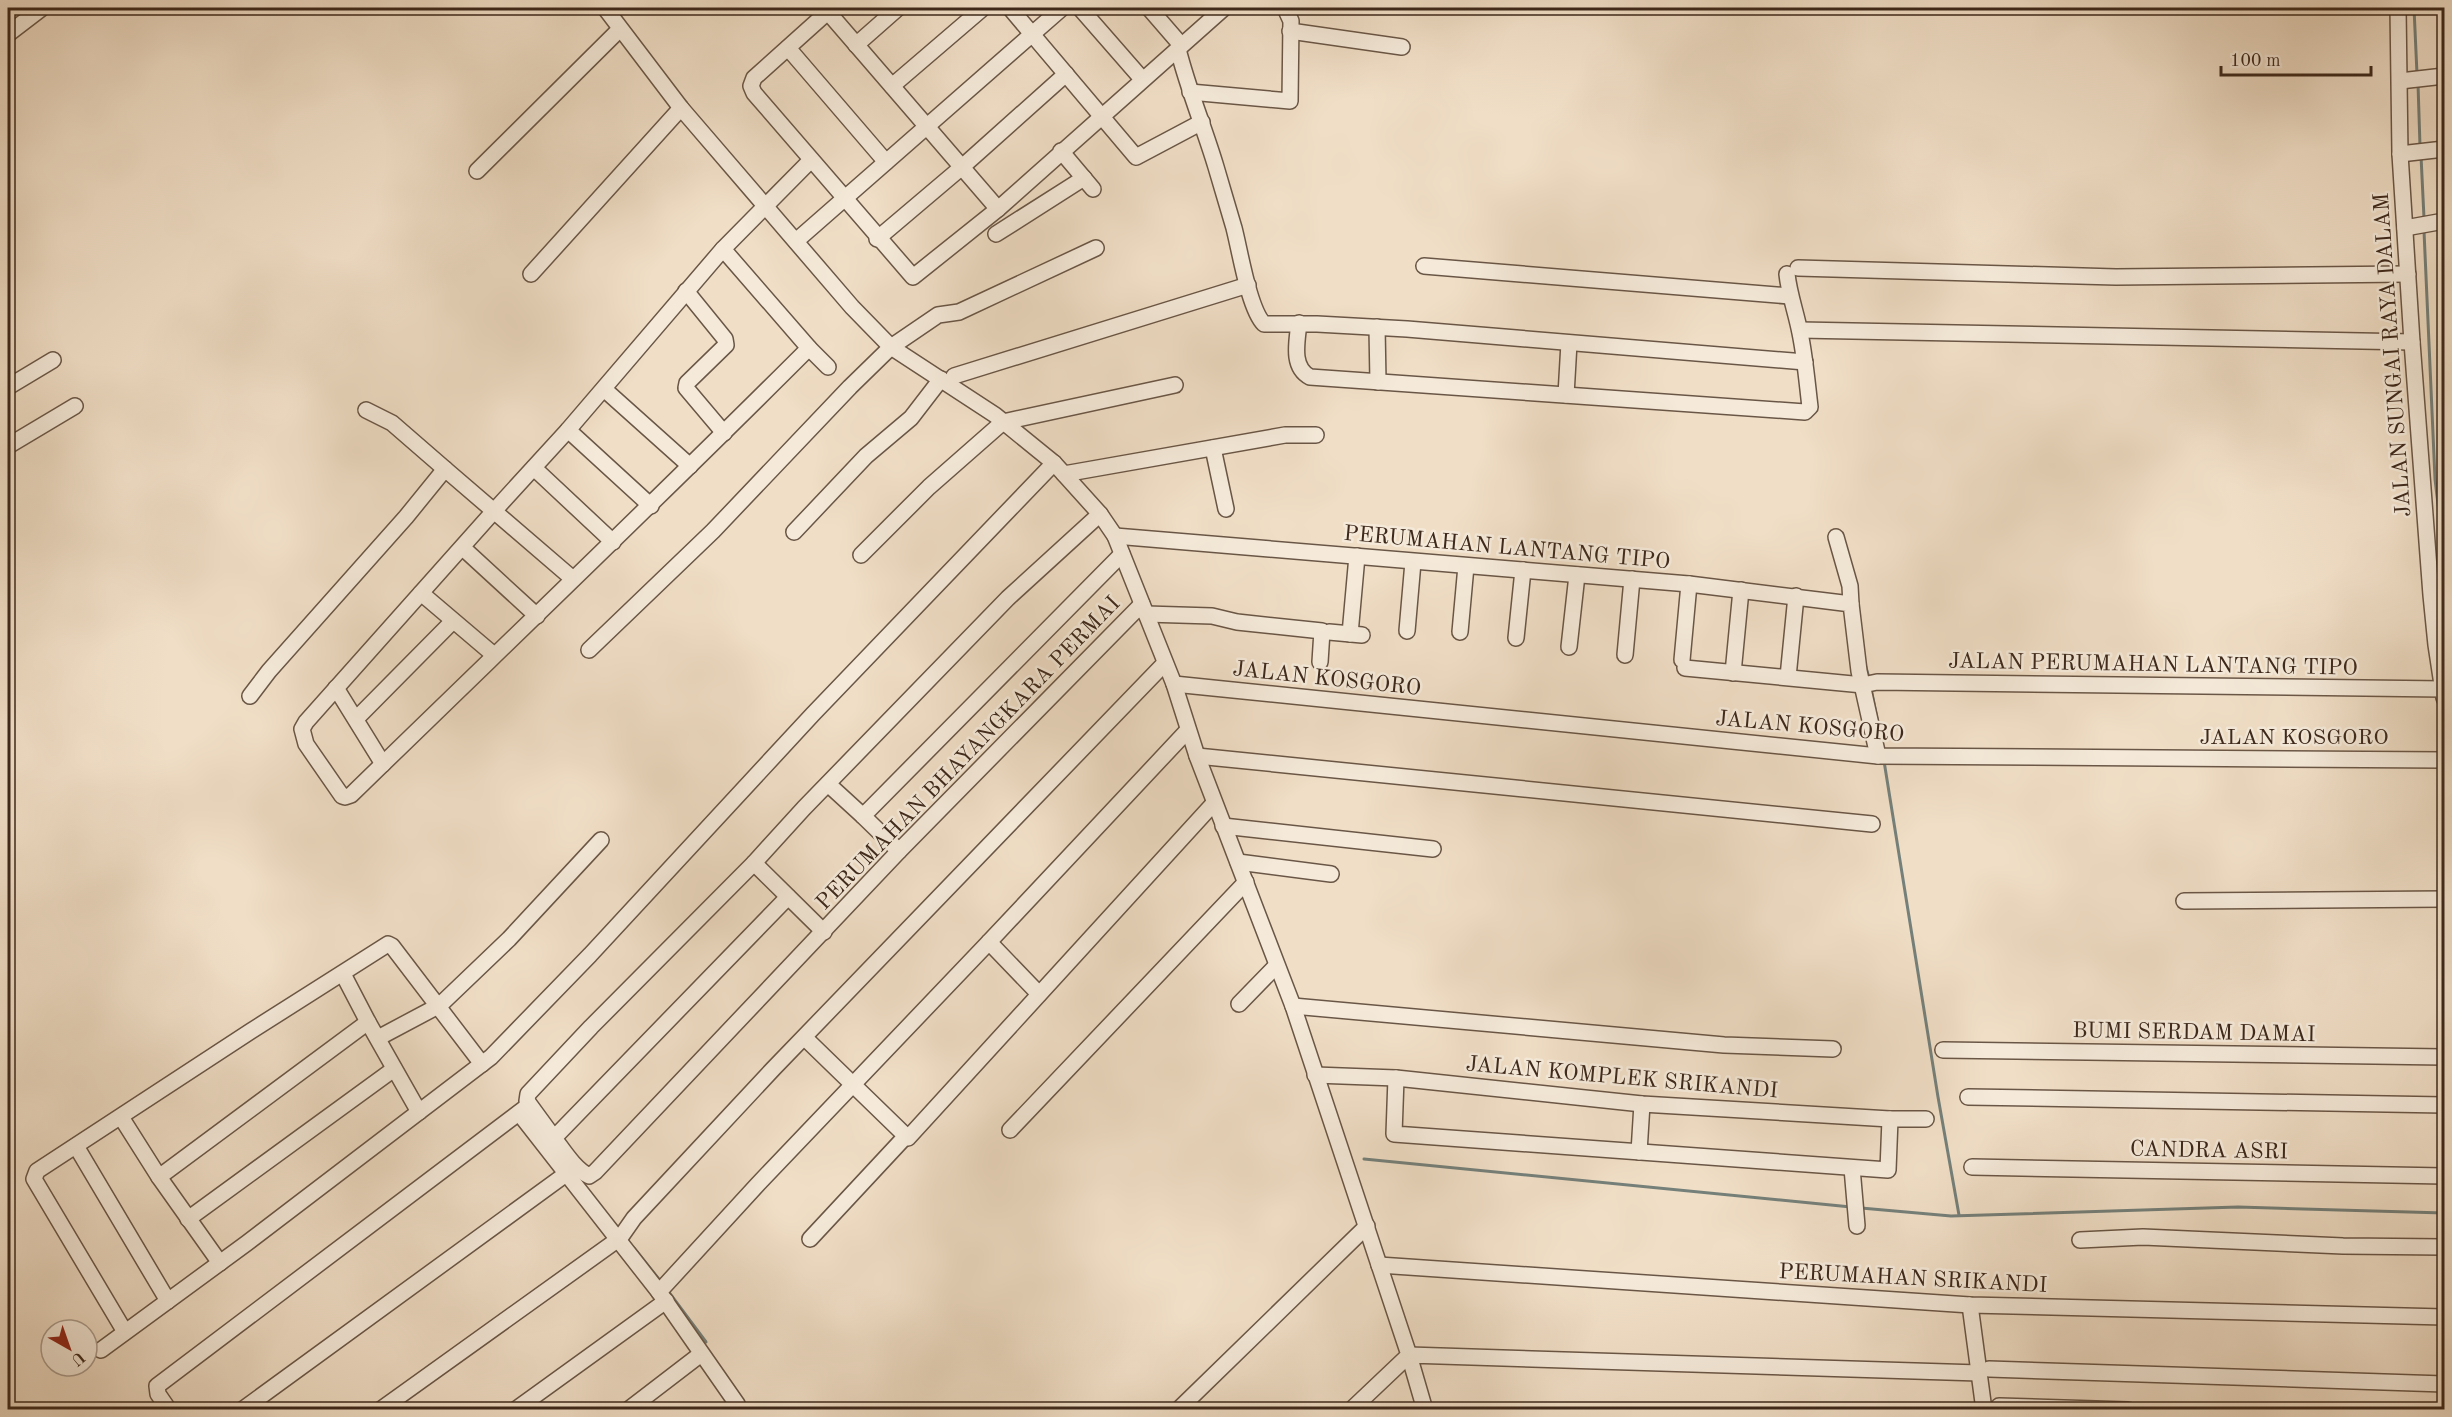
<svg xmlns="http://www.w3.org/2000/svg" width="2452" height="1417" font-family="'Old Standard TT',serif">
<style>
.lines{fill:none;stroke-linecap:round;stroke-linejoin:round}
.stream{stroke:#75807a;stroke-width:3}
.minor-casing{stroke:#6a5646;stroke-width:18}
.minor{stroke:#f5eada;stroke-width:15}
.labels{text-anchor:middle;stroke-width:5;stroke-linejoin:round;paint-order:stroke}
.street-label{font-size:22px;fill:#3d281b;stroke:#f5eada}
</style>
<rect width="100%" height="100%" fill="#f0dec6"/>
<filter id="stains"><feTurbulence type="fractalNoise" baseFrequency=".00333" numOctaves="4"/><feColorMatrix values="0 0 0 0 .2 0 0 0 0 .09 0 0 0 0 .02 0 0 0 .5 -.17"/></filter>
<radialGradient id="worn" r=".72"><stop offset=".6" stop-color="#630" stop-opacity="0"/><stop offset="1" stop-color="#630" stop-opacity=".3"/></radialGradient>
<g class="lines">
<!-- stream -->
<g class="stream">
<polyline points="2414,8 2417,74"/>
<polyline points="2418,84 2420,146"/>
<polyline points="2421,156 2424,218"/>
<polyline points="2424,231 2435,479 2444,555"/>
<polyline points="1865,664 1869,678"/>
<polyline points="1871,688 1877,719"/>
<polyline points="1884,761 1938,1097 1959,1215"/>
<polyline points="1364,1159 1851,1207"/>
<polyline points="1861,1208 1951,1216 2238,1207 2444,1213"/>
<polyline points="634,1248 662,1283"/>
<polyline points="668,1291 706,1342"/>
</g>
<!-- minor casing -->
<g class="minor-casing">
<g id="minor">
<polyline points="605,8 681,108 852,307 891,347 995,415 1054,463 1100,514 1115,536 1174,684 1197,756 1293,1006 1409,1355 1351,1410"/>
<polyline points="832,8 754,78 751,86 754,93 913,277 998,209 1224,8"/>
<polyline points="1010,8 1136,157 1202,122"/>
<polyline points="1080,8 1142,79"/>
<polyline points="1149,8 1181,45"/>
<polyline points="2398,8 2400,154 2412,342 2431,595 2436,645 2444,698"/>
<polyline points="828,12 998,209"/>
<polyline points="1290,31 1402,47"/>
<polyline points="8,34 42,8"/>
<polyline points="856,45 898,8"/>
<polyline points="788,48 886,162"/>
<path d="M1178,49C1188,89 1204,127 1216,167C1222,187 1228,208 1234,228C1240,251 1249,309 1264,324H1317L1407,329L1805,362"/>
<polyline points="2400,81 2444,76"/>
<polyline points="892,86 983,8"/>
<polyline points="1190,92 1290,101 1291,21 1285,8"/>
<polyline points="1061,151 1093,189"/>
<polyline points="2400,154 2444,149"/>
<polyline points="477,171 620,29"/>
<polyline points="2405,228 2444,221"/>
<polyline points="996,234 1084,178"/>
<polyline points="877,239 962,167 1066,74"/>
<polyline points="796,241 1062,8"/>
<path d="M723,249L568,430L494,511L306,722L302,729L306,744L342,796L345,797L351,795C504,646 658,499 809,348L828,367"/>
<polyline points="1424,266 1789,296"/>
<polyline points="1798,268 2116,277 2408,274"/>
<polyline points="531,274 681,108"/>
<polyline points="686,291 725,339 726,345 687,383 686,388 724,433"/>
<path d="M1299,323C1297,342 1291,367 1310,377L1805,412L1810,407C1807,382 1805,357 1800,333C1796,312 1789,294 1787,274"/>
<polyline points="1377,327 1378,382"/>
<polyline points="1800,330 2412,342"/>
<polyline points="809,348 723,249 811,160"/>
<polyline points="954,376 1248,285"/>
<polyline points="8,387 53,360"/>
<polyline points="604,389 690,466"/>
<polyline points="1566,395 1569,343"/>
<polyline points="366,410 392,423 445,469"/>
<polyline points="568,430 651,506"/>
<polyline points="8,446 75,406"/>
<polyline points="1213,448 1226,509"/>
<polyline points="534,468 613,542"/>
<polyline points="1064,474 1285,435 1316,435"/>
<polyline points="794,532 866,456 911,418 941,379"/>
<polyline points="1115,536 1689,584 1851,604 1859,671 1878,756"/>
<polyline points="1836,537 1850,586 1851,604"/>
<polyline points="463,548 537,616"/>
<polyline points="861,555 929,487 1003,422 1175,385"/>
<polyline points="421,593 494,655"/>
<polyline points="1146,614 1212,616 1237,622 1322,631 1320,662"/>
<polyline points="1407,631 1413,562"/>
<polyline points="1329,632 1362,635"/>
<polyline points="1460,632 1466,566"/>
<polyline points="1350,634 1357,556"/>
<polyline points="1516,638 1523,570"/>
<polyline points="1569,647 1577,575"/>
<polyline points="589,650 713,531 850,387 891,347 938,315 959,312 1096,248"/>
<polyline points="1625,655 1632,579"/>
<polyline points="1682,660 1689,584"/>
<polyline points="1685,668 1863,685 1877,682 2443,689"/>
<polyline points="1733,673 1741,590"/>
<polyline points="1788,677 1796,596"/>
<polyline points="1174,684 1878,756 2444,760"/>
<polyline points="336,688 383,764"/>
<polyline points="250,696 269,671 406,517 445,469 573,579"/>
<polyline points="356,719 453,621"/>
<polyline points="1197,756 1872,824"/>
<polyline points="828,784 863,816"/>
<polyline points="1223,826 1433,849"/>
<polyline points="899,851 863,816 1122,554"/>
<polyline points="1238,862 1331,874"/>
<polyline points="754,863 824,932"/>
<polyline points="788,897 554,1138 527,1101 528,1094 591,1027 754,863 804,808 1008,598 1100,514"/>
<polyline points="2184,901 2444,899"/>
<polyline points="343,974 368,1022 419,1112"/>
<polyline points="1039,994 989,942 1188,730"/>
<polyline points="1239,1004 1276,966"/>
<polyline points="1293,1006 1724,1045 1833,1049"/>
<polyline points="378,1038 440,1005 509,939 601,840"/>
<polyline points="805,1038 908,1138 1214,803"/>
<polyline points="1943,1050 2444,1057"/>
<polyline points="1315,1075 1396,1078 1642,1104 1890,1119 1926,1119"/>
<polyline points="1396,1078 1394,1134 1888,1170 1890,1119"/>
<polyline points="1968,1097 2444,1105"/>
<polyline points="519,1113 659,1292"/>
<polyline points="121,1117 159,1177 220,1263"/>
<polyline points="1010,1130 1246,882"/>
<path d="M554,1138C564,1151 574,1168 589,1176L595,1172L899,851L1142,604"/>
<polyline points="76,1146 168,1301"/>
<polyline points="1639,1152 1642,1104"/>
<polyline points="1972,1167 2444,1176"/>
<polyline points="1852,1168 1857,1226"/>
<polyline points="159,1177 368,1022"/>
<polyline points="188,1219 394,1069"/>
<polyline points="810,1239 905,1137"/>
<polyline points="2080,1240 2143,1237 2343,1246 2444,1247"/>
<polyline points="1379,1265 1970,1305 2444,1317"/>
<polyline points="1970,1305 1984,1410"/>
<polyline points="125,1332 34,1179 37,1171 251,1031 388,944 392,946 482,1064"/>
<polyline points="101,1350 247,1243 491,1057 590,955 813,714 1054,463"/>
<polyline points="1989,1369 2444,1384"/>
<polyline points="1999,1406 2128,1410"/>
<polyline points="169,1410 158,1394 157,1386 529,1105"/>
<polyline points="242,1410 566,1174"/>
<polyline points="380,1410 620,1238 634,1218 773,1069 1165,663"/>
<polyline points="515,1410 666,1301"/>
<polyline points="628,1410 701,1354"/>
<polyline points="736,1410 738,1406 737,1404 659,1292 758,1184 989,942"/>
<polyline points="1178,1410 1367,1226"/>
<polyline points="1425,1410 1409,1355 1979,1373"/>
</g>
</g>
<!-- minor -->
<use href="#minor" class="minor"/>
</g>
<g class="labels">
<!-- street labels -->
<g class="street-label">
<text transform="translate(2391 355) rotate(-94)" y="8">JALAN SUNGAI RAYA DALAM</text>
<text transform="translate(1507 546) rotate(5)" y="8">PERUMAHAN LANTANG TIPO</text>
<text transform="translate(2153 663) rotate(1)" y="8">JALAN PERUMAHAN LANTANG TIPO</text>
<text transform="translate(1327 677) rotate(6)" y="8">JALAN KOSGORO</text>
<text transform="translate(1810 725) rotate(5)" y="8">JALAN KOSGORO</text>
<text x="2294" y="744">JALAN KOSGORO</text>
<text transform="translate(967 752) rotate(-46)" y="8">PERUMAHAN BHAYANGKARA PERMAI</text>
<text transform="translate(2194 1031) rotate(1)" y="8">BUMI SERDAM DAMAI</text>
<text transform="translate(1622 1076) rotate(5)" y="8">JALAN KOMPLEK SRIKANDI</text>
<text transform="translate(2209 1149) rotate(1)" y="8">CANDRA ASRI</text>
<text transform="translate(1913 1277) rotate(3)" y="8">PERUMAHAN SRIKANDI</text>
</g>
</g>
<!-- margin -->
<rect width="2452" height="1417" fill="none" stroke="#f0dec6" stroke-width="30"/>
<rect x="9" y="9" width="2434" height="1399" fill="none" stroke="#3d281b" stroke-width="3"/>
<rect x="15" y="15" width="2422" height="1387" fill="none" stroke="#3d281b" stroke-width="1.5"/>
<!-- north arrow -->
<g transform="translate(69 1348) rotate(140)"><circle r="28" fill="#f5eada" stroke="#ab9c8e" stroke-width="1.5"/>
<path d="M0-4.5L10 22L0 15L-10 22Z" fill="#8f2418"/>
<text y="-9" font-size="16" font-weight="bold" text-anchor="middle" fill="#3d281b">U</text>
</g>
<!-- scale -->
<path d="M2221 66v9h150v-9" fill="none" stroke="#3d281b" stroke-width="3"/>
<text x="2230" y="66" font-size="18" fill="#3d281b" stroke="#f5eada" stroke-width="4.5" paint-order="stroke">100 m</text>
<rect width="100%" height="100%" filter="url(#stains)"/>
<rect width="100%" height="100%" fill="url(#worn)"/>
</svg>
